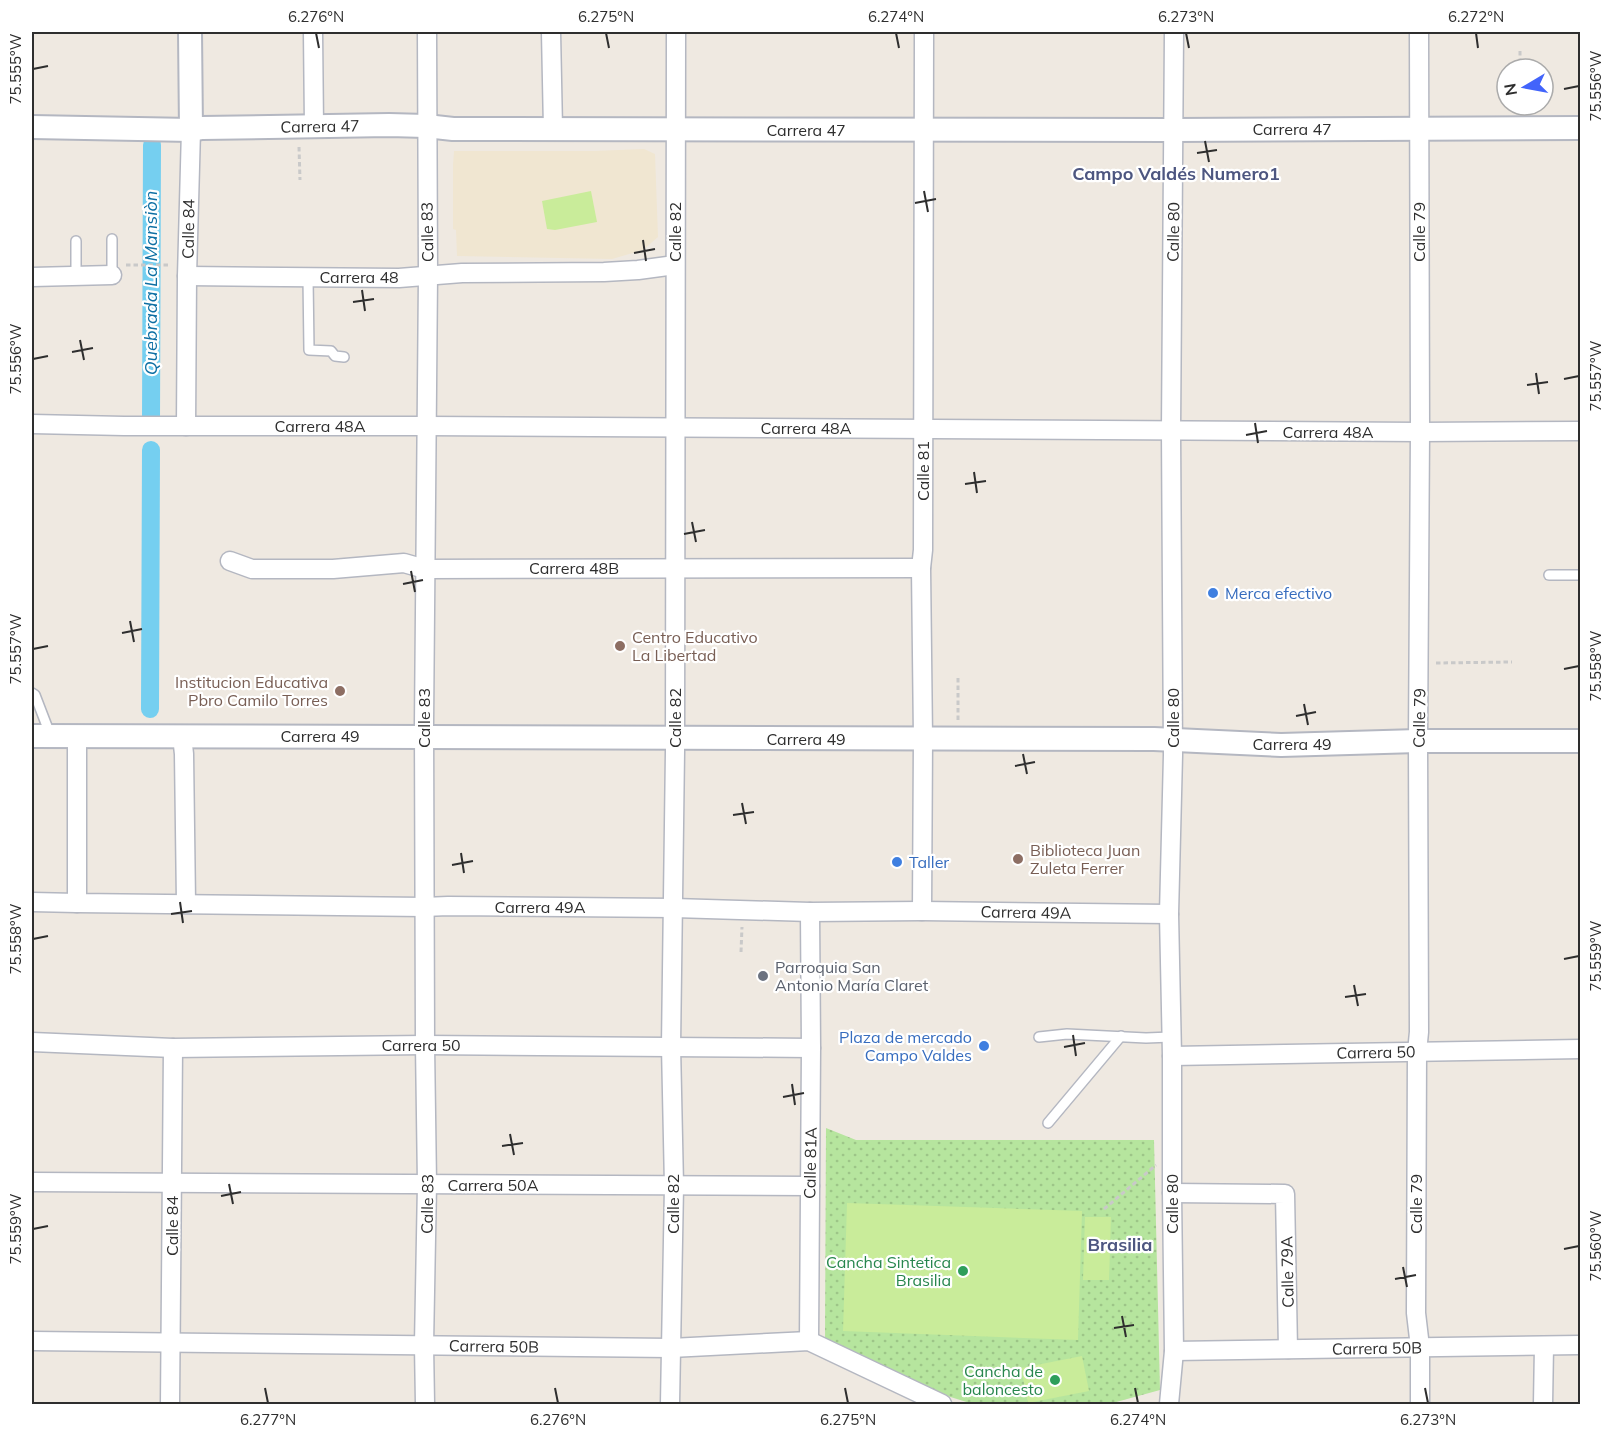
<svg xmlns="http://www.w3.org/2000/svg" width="1612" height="1436" font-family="Mulish,sans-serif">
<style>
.education{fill:#f0e6d1}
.grass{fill:url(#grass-dots)}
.pitch{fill:#c9ec9a}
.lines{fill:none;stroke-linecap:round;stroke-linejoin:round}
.canal{stroke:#75cff0;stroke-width:18}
.service-casing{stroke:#b4b7c1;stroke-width:12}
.minor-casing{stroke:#b4b7c1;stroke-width:21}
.tertiary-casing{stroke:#b4b7c1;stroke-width:26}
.path{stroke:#c9c9c9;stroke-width:3;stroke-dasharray:4.5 3;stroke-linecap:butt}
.service{stroke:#fff;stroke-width:9}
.minor{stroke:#fff;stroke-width:18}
.tertiary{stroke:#fff;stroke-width:22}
.ticks{fill:none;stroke:#2e2e2e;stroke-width:2}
.shop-dot{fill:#3f7fe0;stroke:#fff;stroke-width:2}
.education-dot{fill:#8d6e63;stroke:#fff;stroke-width:2}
.worship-dot{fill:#6b7280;stroke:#fff;stroke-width:2}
.leisure-dot{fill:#2e9e5b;stroke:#fff;stroke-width:2}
.labels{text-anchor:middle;stroke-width:4.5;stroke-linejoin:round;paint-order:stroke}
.street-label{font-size:16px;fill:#2e2e2e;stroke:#fff}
.shop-label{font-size:16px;fill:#366cbe;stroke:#fff;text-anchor:start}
.education-label{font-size:16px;fill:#785e54;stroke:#fff;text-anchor:start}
.worship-label{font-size:16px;fill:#5b616d;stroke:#fff;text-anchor:start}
.leisure-label{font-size:16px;fill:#27864d;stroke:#fff;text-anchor:end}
.neighbourhood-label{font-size:18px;font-weight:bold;fill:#4d5680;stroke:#fff}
.water-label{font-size:18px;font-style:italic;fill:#0d6fa3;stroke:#fff}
.neatline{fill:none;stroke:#2e2e2e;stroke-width:2}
.ticks-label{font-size:15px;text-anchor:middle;fill:#2e2e2e}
</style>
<defs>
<pattern id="grass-dots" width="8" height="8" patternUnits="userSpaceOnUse" patternTransform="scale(1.5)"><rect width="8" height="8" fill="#b6e59e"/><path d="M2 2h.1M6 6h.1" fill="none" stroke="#9dc588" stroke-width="1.8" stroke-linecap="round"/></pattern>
</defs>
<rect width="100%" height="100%" fill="#efe9e1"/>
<!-- education -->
<polygon class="education" points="644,149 655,154 658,237 643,250 612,259 457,256 456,230 453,229 453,165 454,151 594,151"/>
<!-- grass -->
<polygon class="grass" points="826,1128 856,1140 1154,1140 1160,1390 1109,1404 973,1404 912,1385 825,1345"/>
<!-- pitch -->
<g class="pitch">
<polygon points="591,191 597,222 555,230 547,229 542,201"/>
<polygon points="847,1203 1082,1211 1078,1340 843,1331"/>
<polygon points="1085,1217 1111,1217 1109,1280 1083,1280"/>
<polygon points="1082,1356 1089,1391 1028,1403 1021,1368"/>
</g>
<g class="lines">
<!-- canal -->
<g class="canal">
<polyline points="151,421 152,145"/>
<polyline points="150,709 151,450"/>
</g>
<!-- service casing -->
<g class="service-casing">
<g id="service">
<polyline points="76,241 76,276"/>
<polyline points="112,275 112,239"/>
<polyline points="308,278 309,350 331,351 335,356 344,357"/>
<polyline points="1549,575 1580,575"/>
<polyline points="32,693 35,695 50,734"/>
<polyline points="1039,1037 1067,1034 1146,1038 1171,1037"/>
<polyline points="1048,1123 1121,1036"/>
</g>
</g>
<!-- minor casing -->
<g class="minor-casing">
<g id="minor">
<polyline points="313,32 314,127"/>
<polyline points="551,32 553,129"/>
<polyline points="1419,32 1420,432 1418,741 1419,1032 1417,1052 1416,1313 1420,1347 1420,1404"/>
<polyline points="187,276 399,278 462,273 604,272 638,270 675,265"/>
<polyline points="32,277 112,275"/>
<polyline points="32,424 124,426 426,426 1420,432 1580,431"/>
<polyline points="186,426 187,276 191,130"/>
<polyline points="230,561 252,569 333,569 404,563 425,569 921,568"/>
<polyline points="77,736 77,903 424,907 448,906 674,908 810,912 922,911 1169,914"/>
<polyline points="182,736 184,754 186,903"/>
<polyline points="32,902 77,903"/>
<polyline points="922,911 923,739 921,568 923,550 924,32"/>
<polyline points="32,1042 173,1048 425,1045 811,1048"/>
<polyline points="1172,1056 1580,1049"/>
<polyline points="32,1182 810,1186"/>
<polyline points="1172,1193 1285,1194 1288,1349"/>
<polyline points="32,1341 671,1348 809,1341 942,1404"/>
<polyline points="809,1341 811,1048 810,912"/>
<polyline points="1174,1351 1580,1345"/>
<polyline points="170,1404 173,1048"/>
<polyline points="425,1404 424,1345 427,1184 425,1045 424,724 428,275 427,32"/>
<polyline points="670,1404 674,1186 671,1046 675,751 676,32"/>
<polyline points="1169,1404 1174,1351 1172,1193 1172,1056 1169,914 1173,755 1171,430 1174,32"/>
<polyline points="1543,1404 1544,1346"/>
</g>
</g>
<!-- tertiary casing -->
<g class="tertiary-casing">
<g id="tertiary">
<polyline points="190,32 191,130"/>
<polyline points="32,127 191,130 202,128 389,125 426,126 453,129 1174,130 1580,128"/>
<polyline points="32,736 1154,739 1281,745 1418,741 1580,741"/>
</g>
</g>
<!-- path -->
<g class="path">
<polyline points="1520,51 1520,69"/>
<polyline points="299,147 300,180"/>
<polyline points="126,265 171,265"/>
<polyline points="1436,663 1512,662"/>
<polyline points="958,720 958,676"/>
<polyline points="741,952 742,927"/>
<polyline points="1104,1209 1156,1165"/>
</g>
<!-- service -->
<use href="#service" class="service"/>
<!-- minor -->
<use href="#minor" class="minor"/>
<!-- tertiary -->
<use href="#tertiary" class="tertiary"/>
</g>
<!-- ticks -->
<path class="ticks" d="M316,33L319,48M606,33L609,48M896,33L899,48M1186,33L1189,48M1476,33L1478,48M33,69L48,66M1564,89L1579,86M1205,141L1209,162M1197,153L1217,150M924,191L928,212M915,203L936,199M643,240L646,261M634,253L655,249M362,290L365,311M353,302L374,299M80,340L84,360M72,352L93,348M33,359L48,356M1536,373L1539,394M1564,379L1579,376M1527,385L1548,382M1255,423L1258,443M1246,435L1267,431M974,472L977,493M965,484L986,481M692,522L696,542M684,534L705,530M411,571L415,592M403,584L423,580M130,621L134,642M122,633L142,629M33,649L48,646M1564,669L1579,666M1304,704L1308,725M1296,716L1316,712M1023,754L1027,774M1015,766L1035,762M742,803L746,824M733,815L754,812M461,853L464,873M452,865L473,861M180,902L183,923M171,914L192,911M33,939L48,936M1564,959L1579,956M1354,985L1358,1006M1345,997L1366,994M1073,1035L1076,1056M1064,1047L1085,1043M792,1084L795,1105M783,1097L804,1093M510,1134L514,1155M502,1146L523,1143M229,1184L233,1204M221,1196L241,1192M33,1229L48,1226M1564,1249L1579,1246M1403,1267L1407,1287M1395,1279L1416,1275M1122,1316L1126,1337M1114,1328L1134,1325M265,1388L268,1403M555,1388L558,1403M845,1388L848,1403M1135,1388L1138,1403M1425,1388L1428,1403"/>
<!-- markers -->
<g class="shop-dot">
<circle cx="1213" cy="593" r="6"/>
<circle cx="897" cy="862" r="6"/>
<circle cx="984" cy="1046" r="6"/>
</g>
<g class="education-dot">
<circle cx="620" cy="646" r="6"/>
<circle cx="340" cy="691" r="6"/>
<circle cx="1018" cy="859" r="6"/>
</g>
<circle class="worship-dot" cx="763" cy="976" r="6"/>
<g class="leisure-dot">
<circle cx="963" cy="1271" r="6"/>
<circle cx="1055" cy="1380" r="6"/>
</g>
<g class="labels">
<!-- street labels -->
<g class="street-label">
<text transform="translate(320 126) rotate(-1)" y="6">Carrera 47</text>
<text x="1292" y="135">Carrera 47</text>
<text x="806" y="136">Carrera 47</text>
<text transform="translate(188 229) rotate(-89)" y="6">Calle 84</text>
<text transform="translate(427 232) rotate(-91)" y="6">Calle 83</text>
<text transform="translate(675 232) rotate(-90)" y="6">Calle 82</text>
<text transform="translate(1173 232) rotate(-89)" y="6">Calle 80</text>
<text transform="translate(1419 232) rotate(-90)" y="6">Calle 79</text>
<text x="359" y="283">Carrera 48</text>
<text x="320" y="432">Carrera 48A</text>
<text x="806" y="434">Carrera 48A</text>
<text x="1328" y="438">Carrera 48A</text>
<text transform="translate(923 471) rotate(-90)" y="6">Calle 81</text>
<text x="574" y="574">Carrera 48B</text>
<text transform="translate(424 718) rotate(-90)" y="6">Calle 83</text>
<text transform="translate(675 718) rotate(-90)" y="6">Calle 82</text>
<text transform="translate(1173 718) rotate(-90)" y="6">Calle 80</text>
<text transform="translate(1419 718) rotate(-89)" y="6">Calle 79</text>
<text x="320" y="742">Carrera 49</text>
<text x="806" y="745">Carrera 49</text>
<text x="1292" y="750">Carrera 49</text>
<text x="540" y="913">Carrera 49A</text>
<text transform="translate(1026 912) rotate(1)" y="6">Carrera 49A</text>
<text x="421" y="1051">Carrera 50</text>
<text transform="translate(1376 1052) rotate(-1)" y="6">Carrera 50</text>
<text transform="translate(810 1163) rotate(-89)" y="6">Calle 81A</text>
<text x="493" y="1191">Carrera 50A</text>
<text transform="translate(427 1204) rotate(-89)" y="6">Calle 83</text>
<text transform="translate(673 1204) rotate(-90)" y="6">Calle 82</text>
<text transform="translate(1172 1204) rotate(-90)" y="6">Calle 80</text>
<text transform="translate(1416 1204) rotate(-90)" y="6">Calle 79</text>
<text transform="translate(172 1226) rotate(-90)" y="6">Calle 84</text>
<text transform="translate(1287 1272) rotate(-91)" y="6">Calle 79A</text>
<text transform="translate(494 1346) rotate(1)" y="6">Carrera 50B</text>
<text transform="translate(1377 1348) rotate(-1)" y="6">Carrera 50B</text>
</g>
<!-- shop labels -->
<g class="shop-label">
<text x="1225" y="599">Merca efectivo</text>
<text x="909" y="868">Taller</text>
<text x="972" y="1043" text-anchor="end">Plaza de mercado<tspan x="972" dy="18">Campo Valdes</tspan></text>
</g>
<!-- education labels -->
<g class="education-label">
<text x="632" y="643">Centro Educativo<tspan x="632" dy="18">La Libertad</tspan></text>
<text x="328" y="688" text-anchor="end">Institucion Educativa<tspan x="328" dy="18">Pbro Camilo Torres</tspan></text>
<text x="1030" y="856">Biblioteca Juan<tspan x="1030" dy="18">Zuleta Ferrer</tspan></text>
</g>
<!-- worship labels -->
<g class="worship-label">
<text x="775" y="973">Parroquia San<tspan x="775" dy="18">Antonio María Claret</tspan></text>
</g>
<!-- leisure labels -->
<g class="leisure-label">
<text x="951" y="1268">Cancha Sintetica<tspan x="951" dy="18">Brasilia</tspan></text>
<text x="1043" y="1377">Cancha de<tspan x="1043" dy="18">baloncesto</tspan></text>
</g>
<!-- neighbourhood labels -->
<g class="neighbourhood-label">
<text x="1176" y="180">Campo Valdés Numero1</text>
<text x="1120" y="1251">Brasilia</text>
</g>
<!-- water labels -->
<g class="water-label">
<text transform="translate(151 283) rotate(-90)" y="6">Quebrada La Mansiòn</text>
</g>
</g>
<!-- border -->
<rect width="1612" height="1436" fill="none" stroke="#ffffff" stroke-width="66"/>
<!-- north arrow -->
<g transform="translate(1525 87) rotate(260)"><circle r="28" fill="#ffffff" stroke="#ababab" stroke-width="1.5"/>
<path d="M0-4.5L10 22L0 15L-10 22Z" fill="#4264fb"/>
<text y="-9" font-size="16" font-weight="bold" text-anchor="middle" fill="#2e2e2e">N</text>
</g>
<rect x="33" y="33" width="1546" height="1370" class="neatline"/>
<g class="ticks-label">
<text x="316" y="22">6.276°N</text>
<text x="606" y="22">6.275°N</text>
<text x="896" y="22">6.274°N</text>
<text x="1186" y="22">6.273°N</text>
<text x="1476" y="22">6.272°N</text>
<text transform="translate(16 69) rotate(-90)" y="5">75.555°W</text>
<text transform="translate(1596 86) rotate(-90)" y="5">75.556°W</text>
<text transform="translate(16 359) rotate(-90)" y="5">75.556°W</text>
<text transform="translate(1596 376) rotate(-90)" y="5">75.557°W</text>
<text transform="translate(16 649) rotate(-90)" y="5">75.557°W</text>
<text transform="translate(1596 666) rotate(-90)" y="5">75.558°W</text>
<text transform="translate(16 939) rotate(-90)" y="5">75.558°W</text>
<text transform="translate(1596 956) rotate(-90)" y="5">75.559°W</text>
<text transform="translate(16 1229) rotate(-90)" y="5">75.559°W</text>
<text transform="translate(1596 1246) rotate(-90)" y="5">75.560°W</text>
<text x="268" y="1425">6.277°N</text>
<text x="558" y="1425">6.276°N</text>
<text x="848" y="1425">6.275°N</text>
<text x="1138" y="1425">6.274°N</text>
<text x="1428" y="1425">6.273°N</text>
</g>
</svg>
